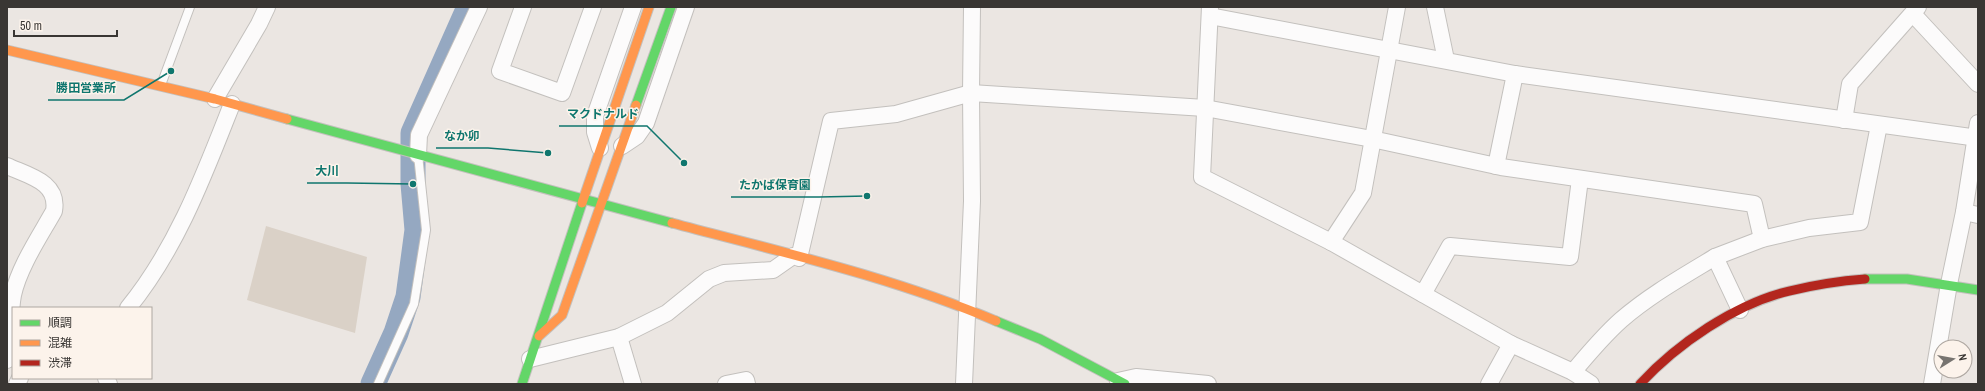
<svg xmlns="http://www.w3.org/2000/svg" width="1985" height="391" font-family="'Archivo Narrow','Noto Sans JP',sans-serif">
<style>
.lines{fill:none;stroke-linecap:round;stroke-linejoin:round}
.river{stroke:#95a8c1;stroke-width:25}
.building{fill:#dad1c7}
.lane-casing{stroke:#c3c0bd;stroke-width:10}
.street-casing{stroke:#c3c0bd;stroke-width:18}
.fast-casing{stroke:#c3c0bd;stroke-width:11}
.slow-casing{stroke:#c3c0bd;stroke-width:11}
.jam-casing{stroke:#c3c0bd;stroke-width:11}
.lane{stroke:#fcfbfb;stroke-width:8}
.street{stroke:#fcfbfb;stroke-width:16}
.fast{stroke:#63d668;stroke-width:9}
.slow{stroke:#ff974d;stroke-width:9}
.jam{stroke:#b3261e;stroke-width:9}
.leader{fill:none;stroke:#0f766e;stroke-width:1.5}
.callout-dot{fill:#0f766e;stroke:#fcf3eb;stroke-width:1.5}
.callout-label{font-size:12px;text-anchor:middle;font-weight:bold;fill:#0f766e;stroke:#fcf3eb;stroke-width:3;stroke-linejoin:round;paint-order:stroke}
</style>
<rect width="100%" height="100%" fill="#ebe6e2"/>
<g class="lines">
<!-- river -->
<polyline class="river" points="373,384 396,333 408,297 417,230 413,184 413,133 469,7"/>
</g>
<!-- building -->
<polygon class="building" points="266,226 367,257 355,333 247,300"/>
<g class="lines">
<!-- lane casing -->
<g class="lane-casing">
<g id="lane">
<polyline points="161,85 190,7"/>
<polyline points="378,384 414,304 426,230 418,155"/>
</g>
</g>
<!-- street casing -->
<g class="street-casing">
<g id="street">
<polyline points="523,7 500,71 562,93 593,7"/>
<polyline points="1210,7 1202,177 1331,242"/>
<polyline points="1397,7 1363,193 1331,242 1511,344 1489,384"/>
<polyline points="1435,7 1446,60"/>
<polyline points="1913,14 1978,84"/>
<polyline points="1210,16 1515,74 1978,138"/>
<polyline points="215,99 259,24 267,7"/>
<polyline points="1844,120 1850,84 1918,7"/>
<polyline points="622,146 637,136 646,123 686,7"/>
<polyline points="600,148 595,132 595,116 633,7"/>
<polyline points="418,155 419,135 479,7"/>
<path d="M7,166C29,176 59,182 54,211C40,236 19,267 13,295C9,316 12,338 7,360"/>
<polyline points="1496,166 1515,74"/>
<polyline points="1964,212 1978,123"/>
<polyline points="799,258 831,121 896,114 971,93 1205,108 1372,139 1501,167 1754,204 1762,239"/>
<polyline points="1423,294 1450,246 1570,257 1580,179"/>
<path d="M128,308C177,248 204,175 232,104"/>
<polyline points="1740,310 1715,257 1762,239 1809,228 1860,222 1879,125"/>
<polyline points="619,337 633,384"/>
<path d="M1511,344L1573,372C1588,354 1603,336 1621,320C1650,295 1682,277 1715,257"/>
<polyline points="530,359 619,337 667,313 709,279 724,273 773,270 793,256"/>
<polyline points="1573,372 1591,384"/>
<polyline points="106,378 109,384"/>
<polyline points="1118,381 1136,377 1208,384"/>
<polyline points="17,384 20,378"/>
<polyline points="726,384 746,380 747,384"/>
<polyline points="964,384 972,201 971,93 972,7"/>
<polyline points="1932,384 1949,284 1964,212 1978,215"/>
</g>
</g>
<!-- fast casing -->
<g class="fast-casing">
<g id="fast">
<polyline points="636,105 671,7"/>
<polyline points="287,119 672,223"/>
<polyline points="1865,279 1907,279 1978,290"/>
<polyline points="996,321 1040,339 1125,384"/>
<polyline points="522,384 582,203"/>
</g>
</g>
<!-- slow casing -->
<g class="slow-casing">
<g id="slow">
<polyline points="7,50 215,99 287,119"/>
<polyline points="582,203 649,7"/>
<path d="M672,223C781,252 892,277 996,321"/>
<polyline points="539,336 562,315 636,105"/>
</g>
</g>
<!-- jam casing -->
<g class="jam-casing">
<path id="jam" d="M1640,384C1677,344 1735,304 1789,291C1814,285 1839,281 1865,279"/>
</g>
<!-- lane -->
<use href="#lane" class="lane"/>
<!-- street -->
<use href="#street" class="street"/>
<!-- fast -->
<use href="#fast" class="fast"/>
<!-- slow -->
<use href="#slow" class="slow"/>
<!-- jam -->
<use href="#jam" class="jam"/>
</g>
<!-- callouts -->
<path class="leader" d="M171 71L124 100H48M684 163L647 126H559M548 153L488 148H436M413 184L347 183H307M867 196L819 197H731"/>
<g class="callout-dot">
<circle cx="171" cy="71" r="4"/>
<circle cx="684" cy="163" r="4"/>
<circle cx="548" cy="153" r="4"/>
<circle cx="413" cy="184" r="4"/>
<circle cx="867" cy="196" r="4"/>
</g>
<g class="callout-label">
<text x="86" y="92">勝田営業所</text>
<text x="603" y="118">マクドナルド</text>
<text x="462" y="140">なか卯</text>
<text x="327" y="175">大川</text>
<text x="775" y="189">たかば保育園</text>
</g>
<!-- border -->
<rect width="1985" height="391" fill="none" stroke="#393633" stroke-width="16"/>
<!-- legend -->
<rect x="12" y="307" width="140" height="72" fill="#fcf3eb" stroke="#aea7a1"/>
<rect x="20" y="320" width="20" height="6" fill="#63d668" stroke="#aea7a1"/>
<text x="48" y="327" font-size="12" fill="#393633">順調</text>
<rect x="20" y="340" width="20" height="6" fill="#ff974d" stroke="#aea7a1"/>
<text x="48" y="347" font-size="12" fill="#393633">混雑</text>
<rect x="20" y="360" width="20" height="6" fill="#b3261e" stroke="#aea7a1"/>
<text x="48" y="367" font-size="12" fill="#393633">渋滞</text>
<!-- north arrow -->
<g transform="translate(1953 359) rotate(79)"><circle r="19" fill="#fcf3eb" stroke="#aea7a1"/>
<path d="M0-3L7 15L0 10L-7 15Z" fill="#777470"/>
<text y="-6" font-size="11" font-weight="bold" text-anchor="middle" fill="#393633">N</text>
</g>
<!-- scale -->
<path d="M14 30v6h103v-6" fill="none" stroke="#393633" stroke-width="2"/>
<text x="20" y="30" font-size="12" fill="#393633" stroke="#fcf3eb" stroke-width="3" paint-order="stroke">50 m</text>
</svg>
